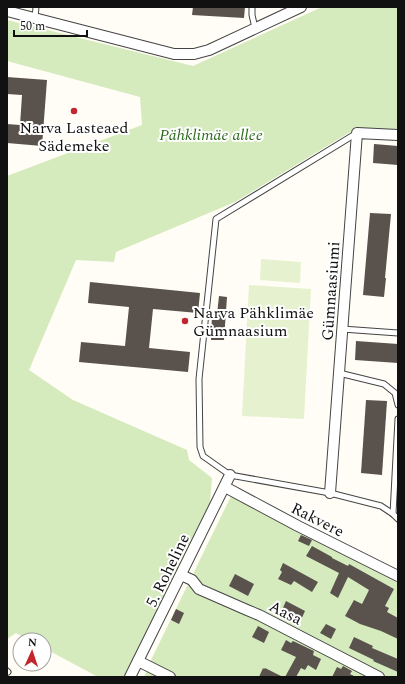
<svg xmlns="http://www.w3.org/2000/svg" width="405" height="684" font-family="Spectral,serif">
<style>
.green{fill:#d5ebbd}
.pitch{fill:#e6f2cf}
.building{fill:#5a524d}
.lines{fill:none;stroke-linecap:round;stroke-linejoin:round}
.service-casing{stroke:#444;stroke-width:7}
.minor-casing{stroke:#444;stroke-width:12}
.service{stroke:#fff;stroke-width:5}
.minor{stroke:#fff;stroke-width:10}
.poi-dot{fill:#c4262e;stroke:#fff;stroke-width:1.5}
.labels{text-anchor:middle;stroke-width:4;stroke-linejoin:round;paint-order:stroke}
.poi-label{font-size:16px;fill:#111;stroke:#fff}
.park-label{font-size:16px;font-style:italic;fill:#2f6b1f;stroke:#fff}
.street-label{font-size:16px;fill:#111;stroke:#fff}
</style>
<rect width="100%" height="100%" fill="#fffdf5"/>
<!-- green -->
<g class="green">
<polygon points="322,7 398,7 398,131 355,129 235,202 116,252 114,262 76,260 29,370 73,400 187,450 189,460 212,478 210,502 155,615 124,677 98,677 44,648 44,640 29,640 16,633 7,639 7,176 142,125 140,97 7,61 7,20 193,66"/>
<polygon points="233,492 398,577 398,677 144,677 152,658"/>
</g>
<!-- pitch -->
<g class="pitch">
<polygon points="261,259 301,262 300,283 260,280"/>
<polygon points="249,285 311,289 304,419 242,416"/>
</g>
<!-- building -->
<g class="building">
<polygon points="193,7 245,7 244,18 192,15"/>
<polygon points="7,77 47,80 42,146 7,143 7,124 20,125 22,95 7,94"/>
<polygon points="374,144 398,146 398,165 373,163"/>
<polygon points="370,213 391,214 385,278 386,278 384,297 363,295"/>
<polygon points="90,282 200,293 198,313 153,309 149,348 190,352 188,372 79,362 81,342 125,346 129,307 88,303"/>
<polygon points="219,296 227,297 224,340 211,340 212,314 217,314"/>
<polygon points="356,341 398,344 398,363 355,360"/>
<polygon points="366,400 387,401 382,475 361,473"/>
<polygon points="301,535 312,540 309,546 298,541"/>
<polygon points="312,546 332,557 332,558 348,566 349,564 394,589 385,606 389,608 387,612 398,618 398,639 381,631 360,624 345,616 354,600 362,604 369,590 348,577 338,598 330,593 339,573 306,556"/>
<polygon points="283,563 318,582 312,592 294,581 291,585 278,579 282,572 280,570"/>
<polygon points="235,574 254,584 248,596 229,586"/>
<polygon points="286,601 305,611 300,622 281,612"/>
<polygon points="176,609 184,613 179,624 171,620"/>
<polygon points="326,624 336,629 331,639 320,633"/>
<polygon points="258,626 269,632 264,643 252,637"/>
<polygon points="354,637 373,646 372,648 398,659 398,672 373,661 374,660 349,648"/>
<polygon points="286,640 291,643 293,641 314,651 313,655 321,659 316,670 308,665 305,670 301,668 296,677 285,677 296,657 281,650"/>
<polygon points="343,666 352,671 350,674 356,677 332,677 337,667 341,669"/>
<polygon points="263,668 264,669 265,668 283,677 259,677"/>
</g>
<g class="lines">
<!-- service casing -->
<g class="service-casing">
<g id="service">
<polyline points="252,7 252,15 255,28"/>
<polyline points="35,18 36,7"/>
<polyline points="357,133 216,219 199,379 200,447 203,456 230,475 330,493 381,506 393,514 398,519"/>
<polyline points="342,329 398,333"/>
<polyline points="339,373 384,384 395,393 398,405"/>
<polyline points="393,514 398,419"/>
<polyline points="7,671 8,672"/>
</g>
</g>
<!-- minor casing -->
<g class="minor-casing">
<g id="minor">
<polyline points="7,11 174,54 194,54 209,50 301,7"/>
<polyline points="225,487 298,526 398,576"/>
<polyline points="330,493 357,133 398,135"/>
<polyline points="181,575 192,580 199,589 247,610 259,615 379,677"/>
<polyline points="138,661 170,677"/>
<polyline points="130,677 230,475"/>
</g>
</g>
<!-- service -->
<use href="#service" class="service"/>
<!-- minor -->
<use href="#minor" class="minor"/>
</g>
<!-- markers -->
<g class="poi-dot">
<circle cx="74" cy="111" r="4"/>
<circle cx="185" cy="321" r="4"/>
</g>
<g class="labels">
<!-- poi labels -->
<g class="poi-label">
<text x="74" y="133">Narva Lasteaed<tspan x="74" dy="18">Sädemeke</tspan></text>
<text x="193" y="318" text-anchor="start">Narva Pähklimäe<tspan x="193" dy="18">Gümnaasium</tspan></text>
</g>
<!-- park labels -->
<g class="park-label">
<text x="211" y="140">Pähklimäe allee</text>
</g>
<!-- street labels -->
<g class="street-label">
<text transform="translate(330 291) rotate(-86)" y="6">Gümnaasiumi</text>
<text transform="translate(318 519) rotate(27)" y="6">Rakvere</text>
<text transform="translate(167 570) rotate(-64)" y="6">5. Roheline</text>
<text transform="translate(286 612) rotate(27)" y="6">Aasa</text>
</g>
</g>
<!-- border -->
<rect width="405" height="684" fill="none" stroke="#111111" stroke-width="16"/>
<!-- north arrow -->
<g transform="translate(32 652) rotate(3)"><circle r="19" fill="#ffffff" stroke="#a0a0a0"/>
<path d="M0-3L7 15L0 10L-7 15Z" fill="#c4262e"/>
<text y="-6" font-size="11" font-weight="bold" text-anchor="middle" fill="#111111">N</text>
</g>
<!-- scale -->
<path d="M14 30v6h73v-6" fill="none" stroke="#111111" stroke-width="2"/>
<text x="20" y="30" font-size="12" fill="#111111" stroke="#ffffff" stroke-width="3" paint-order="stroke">50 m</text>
</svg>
